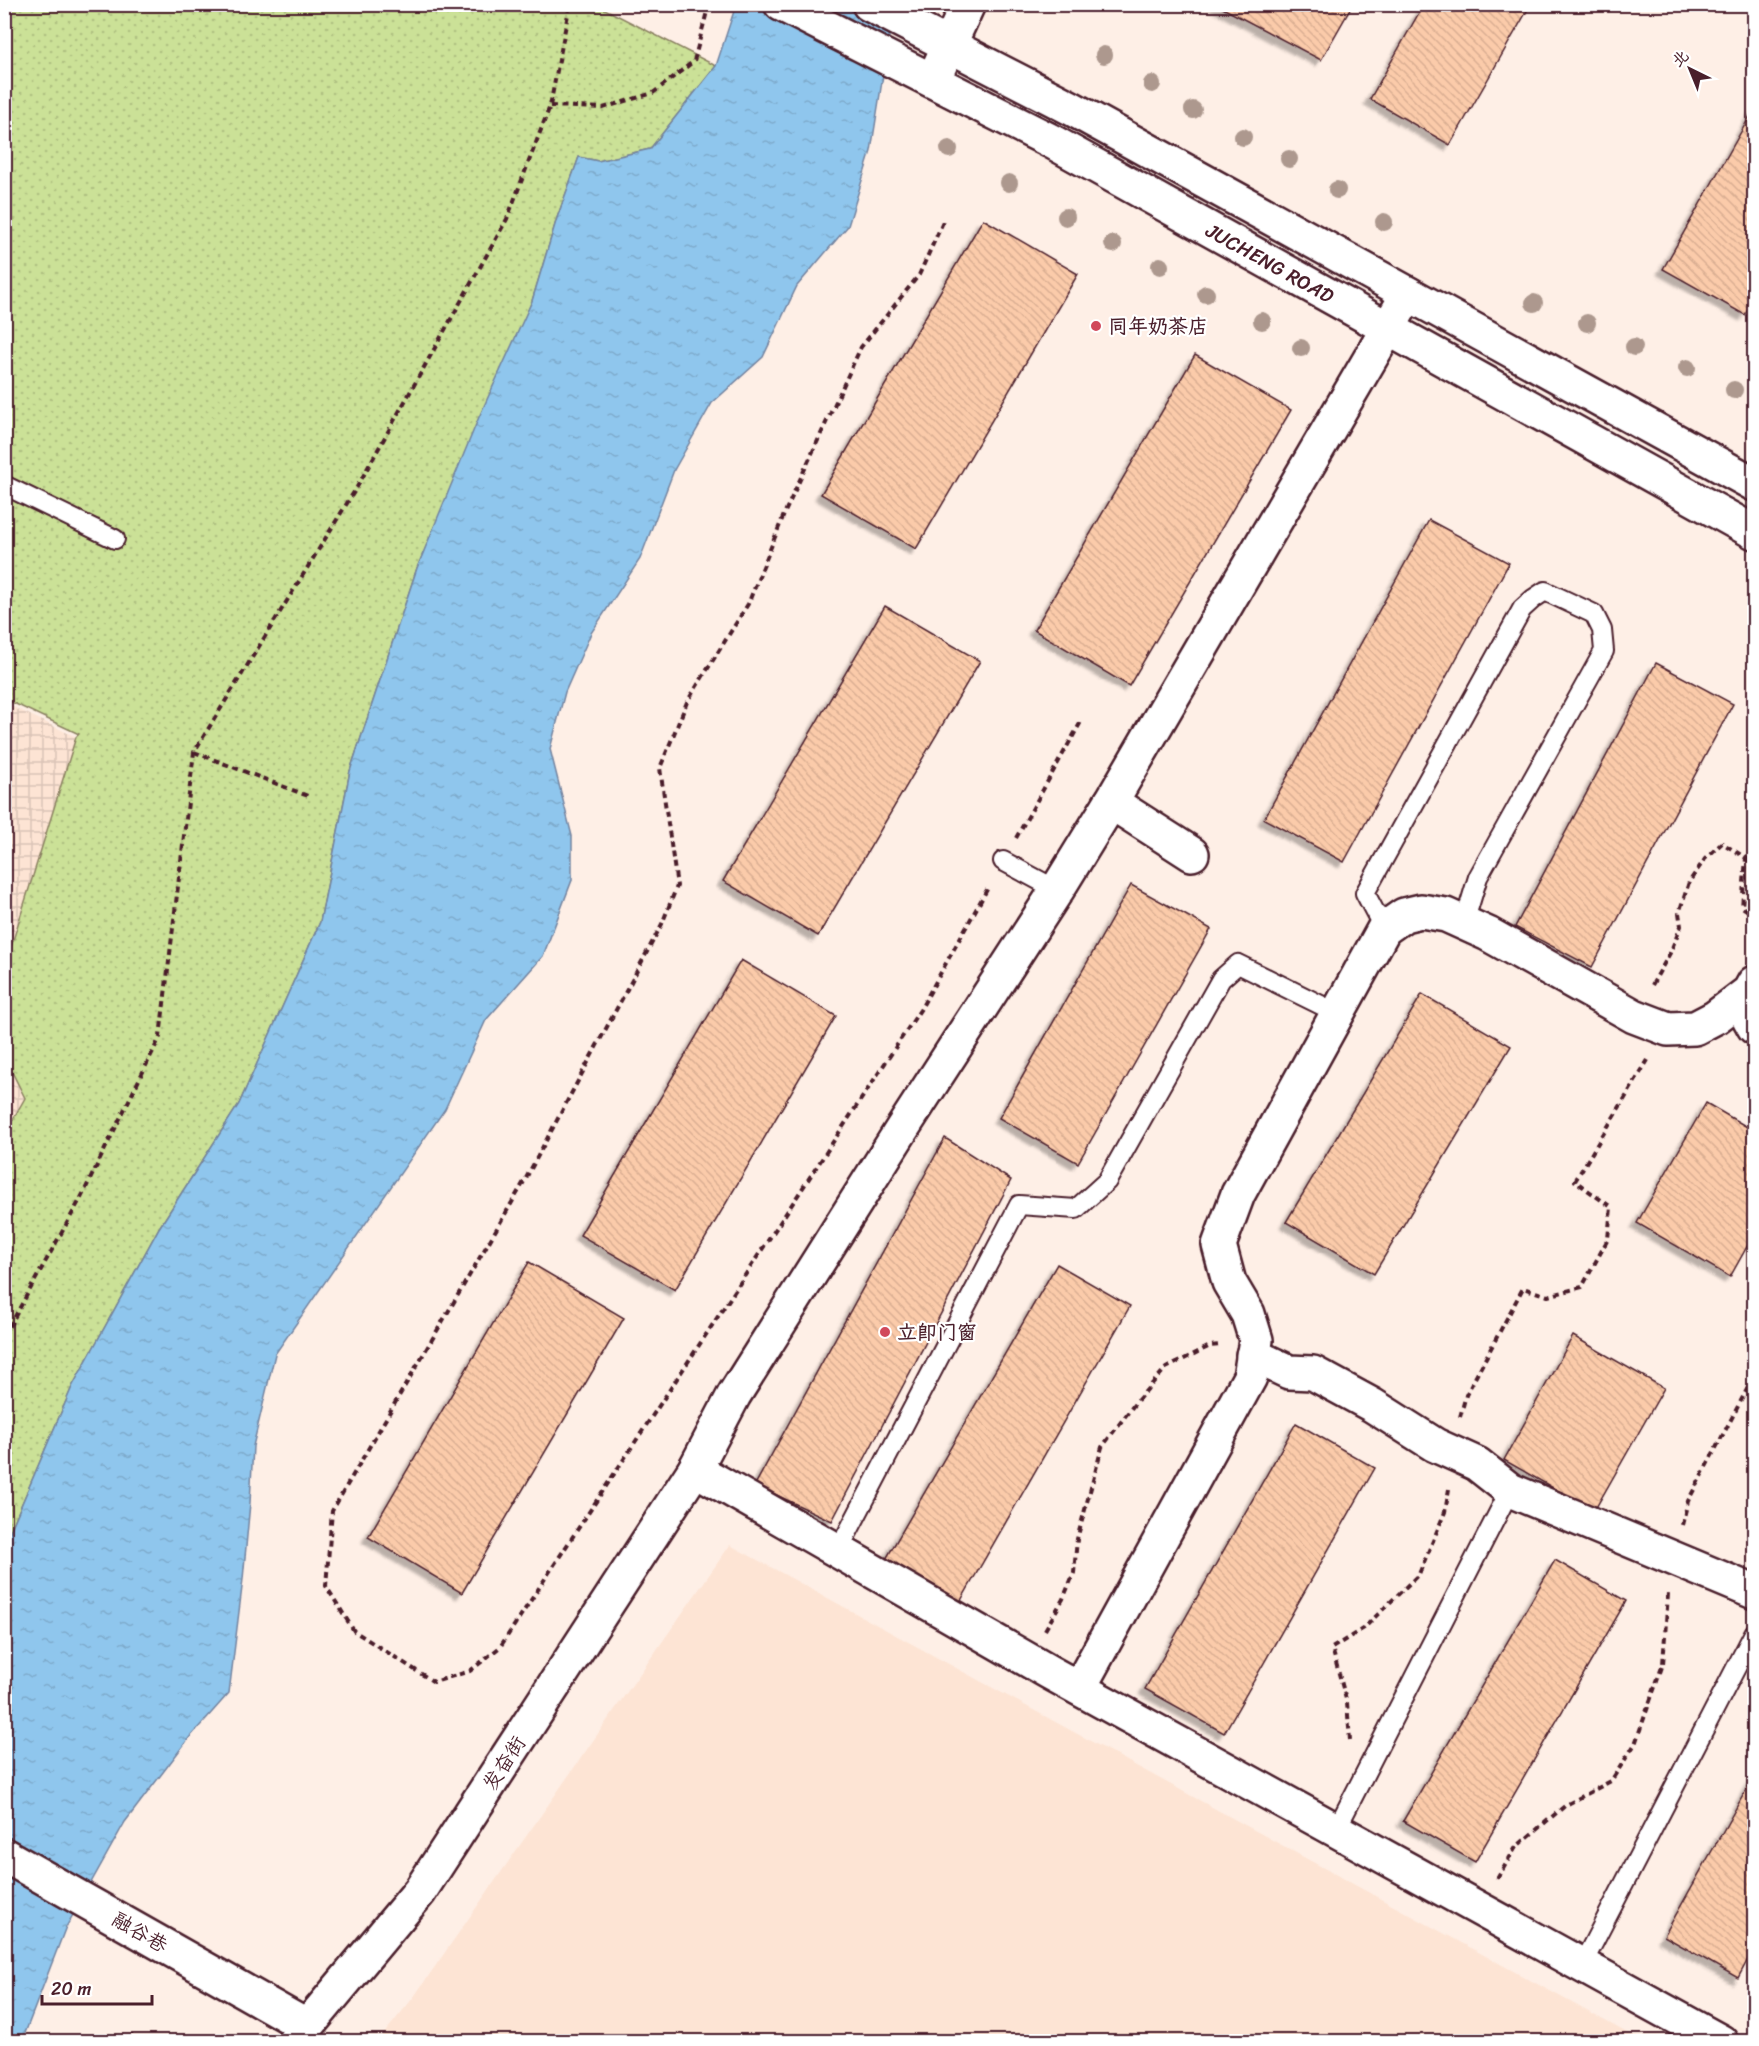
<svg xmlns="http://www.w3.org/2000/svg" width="1759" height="2046" font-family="Sriracha,'LXGW WenKai TC',sans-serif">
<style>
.built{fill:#fde4d4}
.industrial{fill:url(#industrial-grid)}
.grass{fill:url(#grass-dots);stroke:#8a8061;stroke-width:1.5}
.water{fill:url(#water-ripples);stroke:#73839f;stroke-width:1.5}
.building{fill:url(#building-back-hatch);stroke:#4a1f2b;stroke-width:1.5;filter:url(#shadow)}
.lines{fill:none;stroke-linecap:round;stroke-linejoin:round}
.lane-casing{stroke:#4a1f2b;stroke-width:22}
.street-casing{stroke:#4a1f2b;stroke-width:38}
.secondary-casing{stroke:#4a1f2b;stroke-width:38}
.path{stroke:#4a1f2b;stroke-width:4;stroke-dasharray:6 4.5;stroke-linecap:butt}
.lane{stroke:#fff;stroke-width:18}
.street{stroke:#fff;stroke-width:33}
.secondary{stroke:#fff;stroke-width:33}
.tree{fill:#ad988e}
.poi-dot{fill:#d1495b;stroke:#fff;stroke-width:2}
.labels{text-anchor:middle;stroke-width:4.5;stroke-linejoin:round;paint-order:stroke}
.street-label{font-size:20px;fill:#4a1f2b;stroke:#fff}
.poi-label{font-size:20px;font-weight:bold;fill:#4a1f2b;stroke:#fff;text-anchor:start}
</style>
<defs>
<pattern id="industrial-grid" width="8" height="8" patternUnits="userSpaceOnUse" patternTransform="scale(1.5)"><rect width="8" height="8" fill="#fde4d4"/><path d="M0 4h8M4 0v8" fill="none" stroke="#dac3b6"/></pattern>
<pattern id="grass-dots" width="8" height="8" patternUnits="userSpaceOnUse" patternTransform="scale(1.5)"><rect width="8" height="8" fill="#cbe197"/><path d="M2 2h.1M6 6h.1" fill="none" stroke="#b0c182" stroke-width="1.8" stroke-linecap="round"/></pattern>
<pattern id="water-ripples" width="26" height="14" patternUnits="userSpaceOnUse" patternTransform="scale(1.5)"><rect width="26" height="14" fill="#8fc6ed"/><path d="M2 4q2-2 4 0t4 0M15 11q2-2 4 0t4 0" fill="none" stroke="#7daacb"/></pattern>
<pattern id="building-back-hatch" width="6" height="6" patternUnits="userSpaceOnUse" patternTransform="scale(1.5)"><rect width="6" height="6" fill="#fbcbaa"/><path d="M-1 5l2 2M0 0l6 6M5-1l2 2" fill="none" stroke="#d9ae92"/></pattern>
<filter id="shadow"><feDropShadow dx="-5.5" dy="5.5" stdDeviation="1.5" flood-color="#0004"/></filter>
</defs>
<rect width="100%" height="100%" fill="#feefe6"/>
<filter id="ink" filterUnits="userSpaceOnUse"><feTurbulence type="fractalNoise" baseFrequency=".0167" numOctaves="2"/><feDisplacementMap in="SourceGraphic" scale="12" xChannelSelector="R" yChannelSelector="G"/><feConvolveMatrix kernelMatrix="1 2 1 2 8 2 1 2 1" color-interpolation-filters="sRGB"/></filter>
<g filter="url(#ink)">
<!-- built -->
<polygon class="built" points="730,1545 1642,2041 378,2041 413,1998"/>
<!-- industrial -->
<g class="industrial">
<polygon points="5,703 76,737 5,966"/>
<polygon points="5,1058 25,1098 5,1135"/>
</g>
<!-- grass -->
<polygon class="grass" points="5,5 597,5 716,66 650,149 598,161 579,157 557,218 532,301 417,568 350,771 320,922 239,1104 159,1228 72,1387 5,1543 4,1135 25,1098 5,1058 5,966 76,737 79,734 5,699"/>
<!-- water -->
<polygon class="water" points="736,5 894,5 871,151 848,226 797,286 763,357 712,403 674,470 640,559 591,633 565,692 550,749 572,836 572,880 543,956 486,1020 445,1109 275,1354 253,1446 250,1503 243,1579 229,1693 189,1738 125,1822 65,1929 22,2041 5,2042 5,1543 72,1387 159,1228 239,1104 320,922 350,771 417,568 479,417 532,301 557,218 579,157 598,161 650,149 716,66"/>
<!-- building -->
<g class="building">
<polygon points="1215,4 1353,4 1321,60"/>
<polygon points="1424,4 1531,4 1450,145 1370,99"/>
<polygon points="1754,109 1754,298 1745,315 1663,269"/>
<polygon points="983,219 1078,274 916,549 821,494"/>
<polygon points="1195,355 1291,410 1129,686 1034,630"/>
<polygon points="1429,520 1509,563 1344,862 1264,819"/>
<polygon points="885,606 980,661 818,936 723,881"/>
<polygon points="1656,663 1733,704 1592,967 1515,927"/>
<polygon points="1131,885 1211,929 1078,1163 999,1118"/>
<polygon points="741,960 836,1016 675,1290 580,1235"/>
<polygon points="1422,994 1511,1046 1374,1274 1286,1222"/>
<polygon points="1706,1103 1754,1131 1754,1234 1730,1277 1637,1223"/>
<polygon points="945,1138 1011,1180 832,1521 755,1485"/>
<polygon points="529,1262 624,1318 462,1593 368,1537"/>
<polygon points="1057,1264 1130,1306 956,1609 882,1566"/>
<polygon points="1573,1336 1664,1388 1594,1511 1504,1460"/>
<polygon points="1296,1423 1375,1468 1224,1733 1145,1689"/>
<polygon points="1555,1560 1626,1601 1475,1862 1403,1821"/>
<polygon points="1754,1776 1754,1948 1738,1978 1664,1936"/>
</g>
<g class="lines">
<!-- lane casing -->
<g class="lane-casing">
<g id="lane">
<polyline points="4,485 115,539"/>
<polyline points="1003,861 1057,890"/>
<polyline points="1384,929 1365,893 1522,609 1533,599 1545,591 1594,614 1602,630 1604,651 1478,877 1464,923"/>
<polyline points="838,1551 1019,1205 1076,1209 1107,1181 1221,979 1238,964 1337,1013"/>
<polyline points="1336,1830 1510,1490"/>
<polyline points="1582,1965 1754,1633"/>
</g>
</g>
<!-- street casing -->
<g class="street-casing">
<g id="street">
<polyline points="1111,802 1057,890 902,1129 734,1395 695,1469 1049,1672 1721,2042"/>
<polyline points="1192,854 1111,802 1408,294"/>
<polyline points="1749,992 1749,1018 1754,1027"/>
<polyline points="1253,1355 1289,1372 1313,1373 1372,1405 1435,1445 1477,1464 1510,1490 1754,1592"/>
<polyline points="1079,1688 1250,1377 1256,1340 1248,1314 1229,1282 1219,1245 1238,1194 1384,929 1404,915 1421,911 1446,915 1488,934 1634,1016 1668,1029 1695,1028 1716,1017 1749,992 1754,983"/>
<polyline points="4,1855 306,2026"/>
<polyline points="294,2042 420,1891 695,1469"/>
</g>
</g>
<!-- secondary casing -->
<g class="secondary-casing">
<g id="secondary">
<polyline points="781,4 1051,141 1754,532"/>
<polyline points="869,4 1071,108 1754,484"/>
<polyline points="940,65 968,4"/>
</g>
</g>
<!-- path -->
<g class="path">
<polyline points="550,106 603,108 653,93 694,61 709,4"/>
<polyline points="943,222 919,275 861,347 785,512 748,604 687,702 660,768 677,886 662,924 525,1180 332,1511 326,1586 354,1631 434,1682 470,1671 500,1647 920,1010 989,886"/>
<polyline points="194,752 308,796"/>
<polyline points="1016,838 1082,720"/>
<polyline points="1652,985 1670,953 1681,926 1679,913 1689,882 1705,859 1722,843 1746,858 1742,907 1754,915"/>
<polyline points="4,1336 81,1198 160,1037 194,752 357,487 507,219 550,106 570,4"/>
<polyline points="1460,1417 1466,1395 1523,1288 1548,1296 1582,1287 1608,1239 1611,1207 1575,1181 1648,1060"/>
<polyline points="1682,1525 1688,1501 1754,1376"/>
<polyline points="1045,1630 1063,1599 1074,1573 1077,1539 1102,1447 1136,1402 1166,1368 1210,1346 1220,1345"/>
<polyline points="1350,1740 1347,1703 1332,1648 1364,1628 1419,1574 1445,1512 1449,1489"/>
<polyline points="1497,1879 1516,1847 1566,1805 1611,1781 1635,1744 1663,1664 1668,1594"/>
</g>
<!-- lane -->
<use href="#lane" class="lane"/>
<!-- street -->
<use href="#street" class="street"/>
<!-- secondary -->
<use href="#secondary" class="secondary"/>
</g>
<!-- trees -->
<g class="tree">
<circle cx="1104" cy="55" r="9"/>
<circle cx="1152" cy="84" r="9"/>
<circle cx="1193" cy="110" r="9"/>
<circle cx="1243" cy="137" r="9"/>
<circle cx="949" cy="149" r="9"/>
<circle cx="1289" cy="159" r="9"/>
<circle cx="1009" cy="183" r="9"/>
<circle cx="1337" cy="190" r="9"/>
<circle cx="1066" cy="217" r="9"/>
<circle cx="1384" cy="222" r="9"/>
<circle cx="1113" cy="244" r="9"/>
<circle cx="1160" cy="266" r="9"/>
<circle cx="1206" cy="294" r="9"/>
<circle cx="1534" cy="303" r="9"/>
<circle cx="1262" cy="321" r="9"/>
<circle cx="1587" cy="323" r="9"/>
<circle cx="1634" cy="347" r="9"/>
<circle cx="1301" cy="348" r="9"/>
<circle cx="1687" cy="368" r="9"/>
<circle cx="1734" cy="390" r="9"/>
</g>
</g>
<!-- markers -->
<g class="poi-dot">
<circle cx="1096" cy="326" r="6"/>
<circle cx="885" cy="1332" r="6"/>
</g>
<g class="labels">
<!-- street labels -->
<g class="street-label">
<text transform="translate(1270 263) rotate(29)" y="7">JUCHENG ROAD</text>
<text transform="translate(504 1763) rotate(-57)" y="7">发奋街</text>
<text transform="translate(140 1932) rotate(30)" y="7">融谷巷</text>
</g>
<!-- poi labels -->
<g class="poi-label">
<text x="1108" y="333">同年奶茶店</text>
<text x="897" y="1339">立即门窗</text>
</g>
</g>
<!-- margin -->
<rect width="1759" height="2046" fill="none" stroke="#fff" stroke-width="24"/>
<rect x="12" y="12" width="1735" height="2022" fill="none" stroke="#4a1f2b" stroke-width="2" filter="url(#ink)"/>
<!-- north arrow -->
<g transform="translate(1690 69) rotate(317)" stroke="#ffffff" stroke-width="4.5" paint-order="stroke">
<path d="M0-4.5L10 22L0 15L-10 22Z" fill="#4a1f2b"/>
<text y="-9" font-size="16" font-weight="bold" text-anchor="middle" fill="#4a1f2b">北</text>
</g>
<!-- scale -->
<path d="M42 1995v9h110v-9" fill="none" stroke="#4a1f2b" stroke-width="3"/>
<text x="51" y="1995" font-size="18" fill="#4a1f2b" stroke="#ffffff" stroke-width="4.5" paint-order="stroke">20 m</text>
</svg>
